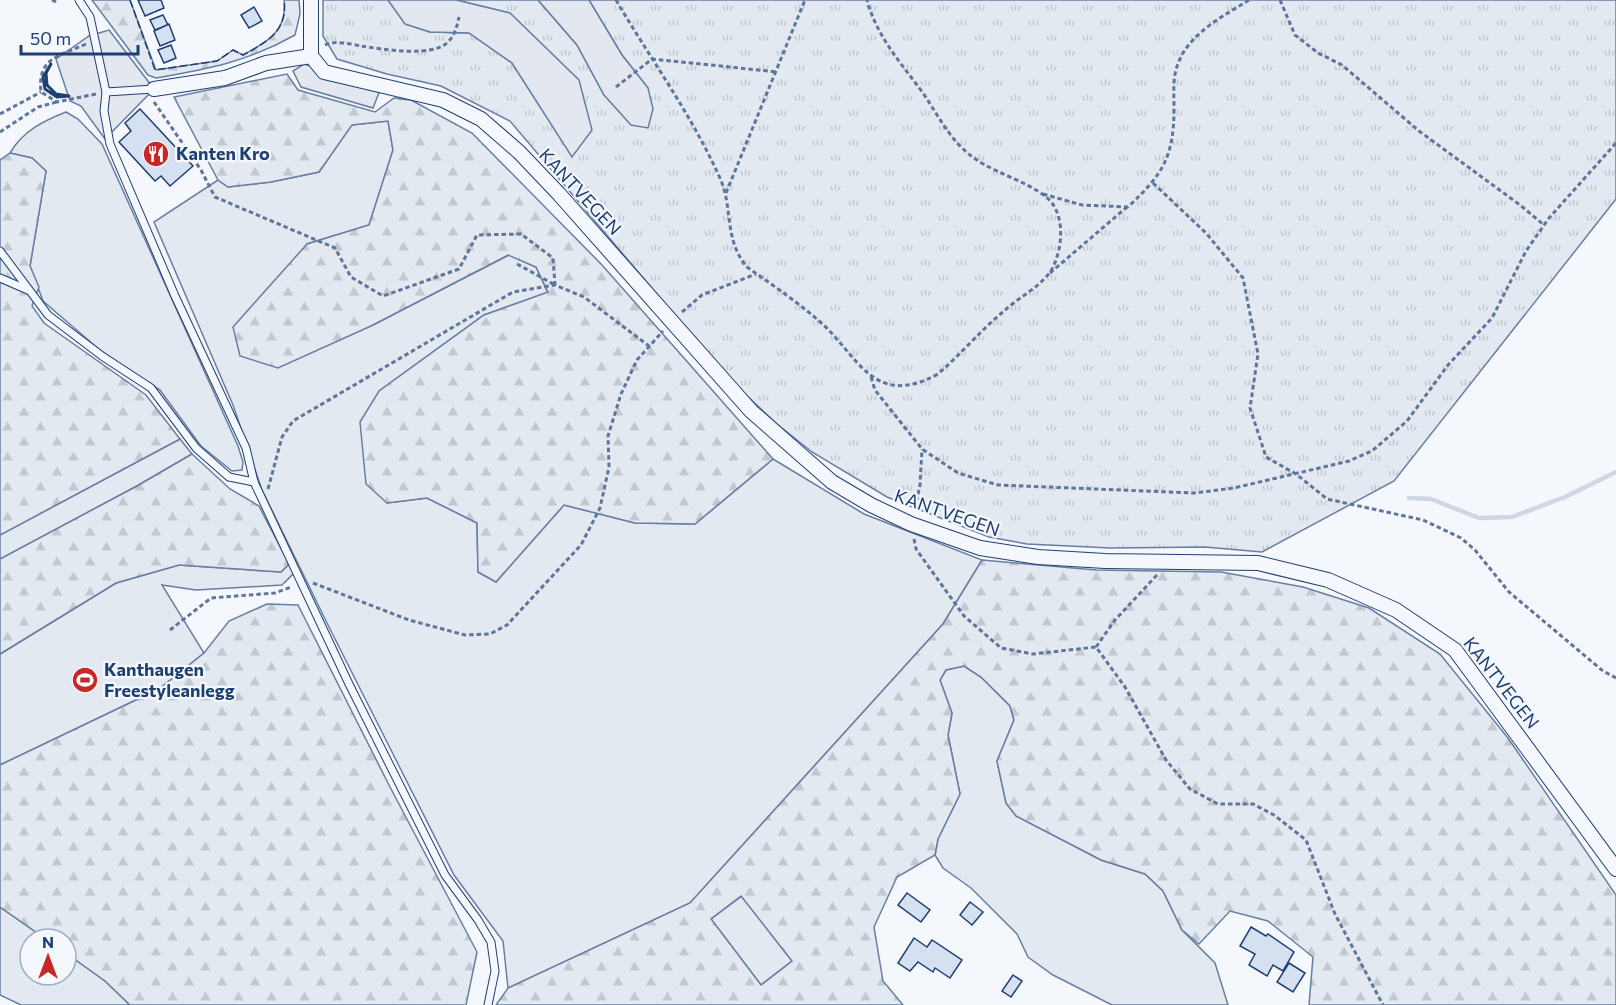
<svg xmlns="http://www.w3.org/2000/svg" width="1616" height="1005" font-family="Commissioner,sans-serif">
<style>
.grass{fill:#e3e9f0;stroke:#687fa3;stroke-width:1.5}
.forest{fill:url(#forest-firs);stroke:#687fa3;stroke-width:1.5;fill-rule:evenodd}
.park{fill:url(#park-tufts);stroke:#687fa3;stroke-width:1.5}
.parking{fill:#e3e8f0;stroke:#687fa3;stroke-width:1.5}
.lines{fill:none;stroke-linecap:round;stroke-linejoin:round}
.stream{stroke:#cfd7e4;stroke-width:4.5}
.building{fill:#d5e0f0;stroke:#1d3f73;stroke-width:1.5}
.service-casing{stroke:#1d3f73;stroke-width:9}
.minor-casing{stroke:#1d3f73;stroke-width:16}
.path{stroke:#5e769c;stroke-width:3;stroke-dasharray:4.5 3;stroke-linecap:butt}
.service{stroke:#f4f7fb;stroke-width:7}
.minor{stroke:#f4f7fb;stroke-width:14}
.fence{stroke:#1d3f73;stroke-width:1.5;stroke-dasharray:8 3;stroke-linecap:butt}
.wall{stroke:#1d3f73;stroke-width:3}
.labels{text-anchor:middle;stroke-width:4.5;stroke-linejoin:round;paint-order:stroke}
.poi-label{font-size:18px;font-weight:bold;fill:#1d3f73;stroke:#f4f7fb;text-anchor:start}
.street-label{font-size:18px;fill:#1d3f73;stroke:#f4f7fb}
</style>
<defs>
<pattern id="forest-firs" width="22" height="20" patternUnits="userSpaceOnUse" patternTransform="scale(1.5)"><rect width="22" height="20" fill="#e3e9f0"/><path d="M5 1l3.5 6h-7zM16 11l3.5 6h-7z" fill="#c2c9d1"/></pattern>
<pattern id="park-tufts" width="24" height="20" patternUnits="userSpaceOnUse" patternTransform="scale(1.5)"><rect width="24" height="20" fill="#e3e9f0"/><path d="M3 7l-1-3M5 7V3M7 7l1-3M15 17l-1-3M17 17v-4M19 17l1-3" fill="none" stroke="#c2c9d1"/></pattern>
</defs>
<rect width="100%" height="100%" fill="#f4f7fb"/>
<!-- grass -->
<g class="grass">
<path d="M66,112L78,119L102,144L238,446L243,462L242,470L232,471L201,446L160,390L101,351L43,301L30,266L46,171L32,158L10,153C23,131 43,121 66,112Z"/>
<polygon points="388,121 393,150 369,225 307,244 371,326 509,255 536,267 548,293 484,315 379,391 387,503 427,498 477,523 478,572 496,582 564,505 635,523 695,524 773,459 864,514 982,560 943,624 690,903 508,988 503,941 454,875 327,623 262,490 233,405 154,222 218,180 228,187 271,182 319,172 351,125"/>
<polygon points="180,439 192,454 137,486 0,559 0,535"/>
<polygon points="289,564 294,573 282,585 196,590 162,585 204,653 159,689 0,765 0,654 116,583 179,565 281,572"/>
<polygon points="964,666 981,677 1010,706 1014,720 997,761 1006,803 1016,816 1101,860 1145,874 1163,891 1182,930 1215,963 1228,1005 1112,1005 1053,975 1028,957 1017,934 971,888 943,868 935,855 938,839 960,794 948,735 952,713 940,680 946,670"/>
<polygon points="742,896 792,961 761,985 711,919"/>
<polygon points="0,907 46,939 30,939 30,975 66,975 66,953 105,981 130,1005 21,1005 0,995"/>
</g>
<!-- forest -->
<g class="forest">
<path d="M92,0H130L156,70L217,61L233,50L243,55C267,42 288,31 284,0H299L300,14L295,35C247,62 208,69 156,78L148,75Z"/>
<polygon points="287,74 298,90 375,112 394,98 411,100 472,133 602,265 773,459 695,524 635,523 564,505 496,582 478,572 477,523 427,498 387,503 366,484 360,422 379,391 484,315 548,292 536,267 508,255 371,326 278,368 240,356 233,327 307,244 369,225 393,150 388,121 352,125 319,172 271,182 228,187 218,180 174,97"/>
<polygon points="10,153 32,158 46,171 30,266 39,287 32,306 44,323 146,395 180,439 0,535 0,160"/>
<polygon points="192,454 230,489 259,506 289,564 281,572 179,565 116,583 0,654 0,559 137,486"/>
<path d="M982,560L1096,570L1221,572L1303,587L1369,608L1440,654L1508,738L1616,895V1005H1309L1313,957L1268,921L1230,911L1199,944L1182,930L1163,891L1145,874L1101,860L1016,816L1006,803L997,761L1014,720L1010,706L981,677L964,666L946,670L940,680L952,713L948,735L960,794L938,839L935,855L897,877L874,927L883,981L903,1005H496L508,988L690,903L943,624ZM741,896L792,961L761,985L711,919Z"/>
<polygon points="267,604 298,605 390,787 477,952 466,1005 130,1005 105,981 66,953 66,939 46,939 0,907 0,765 159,689 204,653 229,621"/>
</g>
<!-- park -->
<polygon class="park" points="323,0 388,0 406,24 430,32 469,33 512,63 572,156 510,13 456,0 538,0 577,45 604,95 648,88 622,55 589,0 1616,0 1616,199 1394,481 1262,552 1205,547 1111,548 1027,544 989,537 887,497 812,452 777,424 729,379 510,121 441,86 387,74 337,59 323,36"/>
<!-- parking -->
<g class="parking">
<polygon points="388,0 456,0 510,13 579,80 592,130 572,157 512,63 469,33 430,32 405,24"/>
<polygon points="538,0 589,0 622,55 648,88 653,109 648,128 631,125 604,95 577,45"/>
<polygon points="109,30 154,89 105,139 81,106 70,101 56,59 89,36"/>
<polygon points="304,64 380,90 373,108 301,87 293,71"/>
</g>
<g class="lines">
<!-- stream -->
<polyline class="stream" points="1409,498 1431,499 1479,518 1512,517 1565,497 1616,472"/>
</g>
<!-- building -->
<g class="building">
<polygon points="138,0 161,0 164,8 145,16"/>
<polygon points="254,7 262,21 249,28 241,15"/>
<polygon points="163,15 168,25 155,30 150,20"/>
<polygon points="169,24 175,40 160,46 154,31"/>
<polygon points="171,45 176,58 164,63 158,50"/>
<polygon points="140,109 193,166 170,186 161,176 155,181 119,142 131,131 125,123"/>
<polygon points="907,893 930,910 921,922 898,905"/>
<polygon points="970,902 983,912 972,925 960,915"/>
<polygon points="1251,927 1266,936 1268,934 1294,952 1283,971 1273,965 1267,976 1249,965 1255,954 1240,946"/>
<polygon points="914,938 927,947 932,940 962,960 950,978 935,968 933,972 918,962 910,971 898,963"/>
<polygon points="1289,963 1305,973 1293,992 1277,982"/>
<polygon points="1013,975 1022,981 1011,997 1002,991"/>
</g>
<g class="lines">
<!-- service casing -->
<g class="service-casing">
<g id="service">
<polyline points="79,0 90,17 106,92 154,89"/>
<polyline points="106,92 104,111 110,144 175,296 246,448 254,482 349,684 445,875 478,920 491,942 495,971 488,1005"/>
<polyline points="0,251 48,315 102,356 151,388 196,448 229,477 254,482"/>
<polyline points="0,278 28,290"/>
</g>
</g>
<!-- minor casing -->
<g class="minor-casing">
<g id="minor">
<polyline points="311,0 311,56 324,72 443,100 481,119 519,152 559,194 751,411 832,482 871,505 911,524 980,548 1038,557 1105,561 1258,563 1328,580 1396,610 1455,650 1616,869"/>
<polyline points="154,89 225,78 266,63 311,56"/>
</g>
</g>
<!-- path -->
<g class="path">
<polyline points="52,0 56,2"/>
<path d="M616,0C650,58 691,114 719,176C734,207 723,239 747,267C771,284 796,301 818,320C858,354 872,410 938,374C961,354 981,330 1004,311C1019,297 1042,286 1052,269C1062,250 1065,221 1052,203C1038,185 997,174 977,160C951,143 940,118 923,93C901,63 877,37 867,0"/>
<polyline points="1280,0 1295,35 1318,53 1342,65 1419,131 1520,205 1544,225"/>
<path d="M86,44C59,56 37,58 41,92L57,102L96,94"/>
<path d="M325,45C334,40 351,44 361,46C381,49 433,58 448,42C455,35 457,26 459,17"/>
<polyline points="616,87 652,59 778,72"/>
<polyline points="154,102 201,170 215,197 335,248 351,277 383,296 459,269 477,235 521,234 553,258 555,285"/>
<polyline points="0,114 41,92"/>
<polyline points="0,132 38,107 57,102"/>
<polyline points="1153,183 1206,233 1243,278 1258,354 1250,408 1266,457 1296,474 1327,499 1423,520 1461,538 1475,550 1509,592 1603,671 1616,678"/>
<polyline points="726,193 805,0"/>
<path d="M1043,194L1082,205L1128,207C1163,174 1174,157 1174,108C1174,91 1172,75 1180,59C1192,32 1225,15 1249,0"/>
<polyline points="517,264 555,285"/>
<polyline points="1050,273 1127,207"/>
<polyline points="682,312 702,295 756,274"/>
<polyline points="871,377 875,390 922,449 958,473 998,485 1194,493 1234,488 1349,461 1372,451 1407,421 1448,365 1492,318 1526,251 1549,218 1616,143"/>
<polyline points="268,489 282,437 293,421 513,292 555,285 584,297 649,346"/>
<polyline points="915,509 920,485 922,449"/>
<polyline points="914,539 916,549 964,616 1001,648 1033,654 1096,647 1125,687 1166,760 1190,789 1218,804 1253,804 1274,815 1306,840 1335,914 1383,1005"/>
<polyline points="313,583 409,620 465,635 490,634 507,625 581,545 600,508 609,467 608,436 621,394 637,360 663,331"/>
<polyline points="170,630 211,598 275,593 291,587"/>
<polyline points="1096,647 1115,620 1157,575"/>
</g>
<!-- service -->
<use href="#service" class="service"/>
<!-- minor -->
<use href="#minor" class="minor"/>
<!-- fence -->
<path class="fence" d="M130,0L155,70L217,61L233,50L243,55C267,42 288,31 284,0"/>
<!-- wall -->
<polygon class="wall" points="51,64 46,73 47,85 56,94 69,96 57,97 45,89 43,77"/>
</g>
<!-- icons -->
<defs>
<g id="restaurant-disc" transform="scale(1.35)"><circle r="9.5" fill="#c62828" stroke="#f4f7fb"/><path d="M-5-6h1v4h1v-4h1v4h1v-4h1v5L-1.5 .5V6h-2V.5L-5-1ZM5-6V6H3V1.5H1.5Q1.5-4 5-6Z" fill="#fff"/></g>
<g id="stadium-disc" transform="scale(1.35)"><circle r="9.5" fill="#c62828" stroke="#f4f7fb"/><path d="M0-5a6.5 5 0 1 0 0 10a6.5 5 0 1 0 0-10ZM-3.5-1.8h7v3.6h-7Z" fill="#fff"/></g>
</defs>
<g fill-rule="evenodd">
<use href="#restaurant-disc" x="156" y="154"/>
<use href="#stadium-disc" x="85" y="680"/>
</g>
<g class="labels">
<!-- poi labels -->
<g class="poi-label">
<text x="176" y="160">Kanten Kro</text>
<text x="104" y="676">Kanthaugen<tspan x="104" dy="21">Freestyleanlegg</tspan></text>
</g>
<!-- street labels -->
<g class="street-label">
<text transform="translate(580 192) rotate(47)" y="6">KANTVEGEN</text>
<text transform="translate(947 513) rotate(19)" y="6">KANTVEGEN</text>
<text transform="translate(1501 683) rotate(52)" y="6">KANTVEGEN</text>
</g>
</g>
<!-- north arrow -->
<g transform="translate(48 957)"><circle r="28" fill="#f4f7fb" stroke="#9eadc5" stroke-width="1.5"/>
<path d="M0-4.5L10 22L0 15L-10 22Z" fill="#c62828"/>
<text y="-9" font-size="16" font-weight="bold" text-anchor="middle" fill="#1d3f73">N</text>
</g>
<!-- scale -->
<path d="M21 45v9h117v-9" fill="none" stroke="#1d3f73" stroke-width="3"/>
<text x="30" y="45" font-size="18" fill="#1d3f73" stroke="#f4f7fb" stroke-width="4.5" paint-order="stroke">50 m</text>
</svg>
